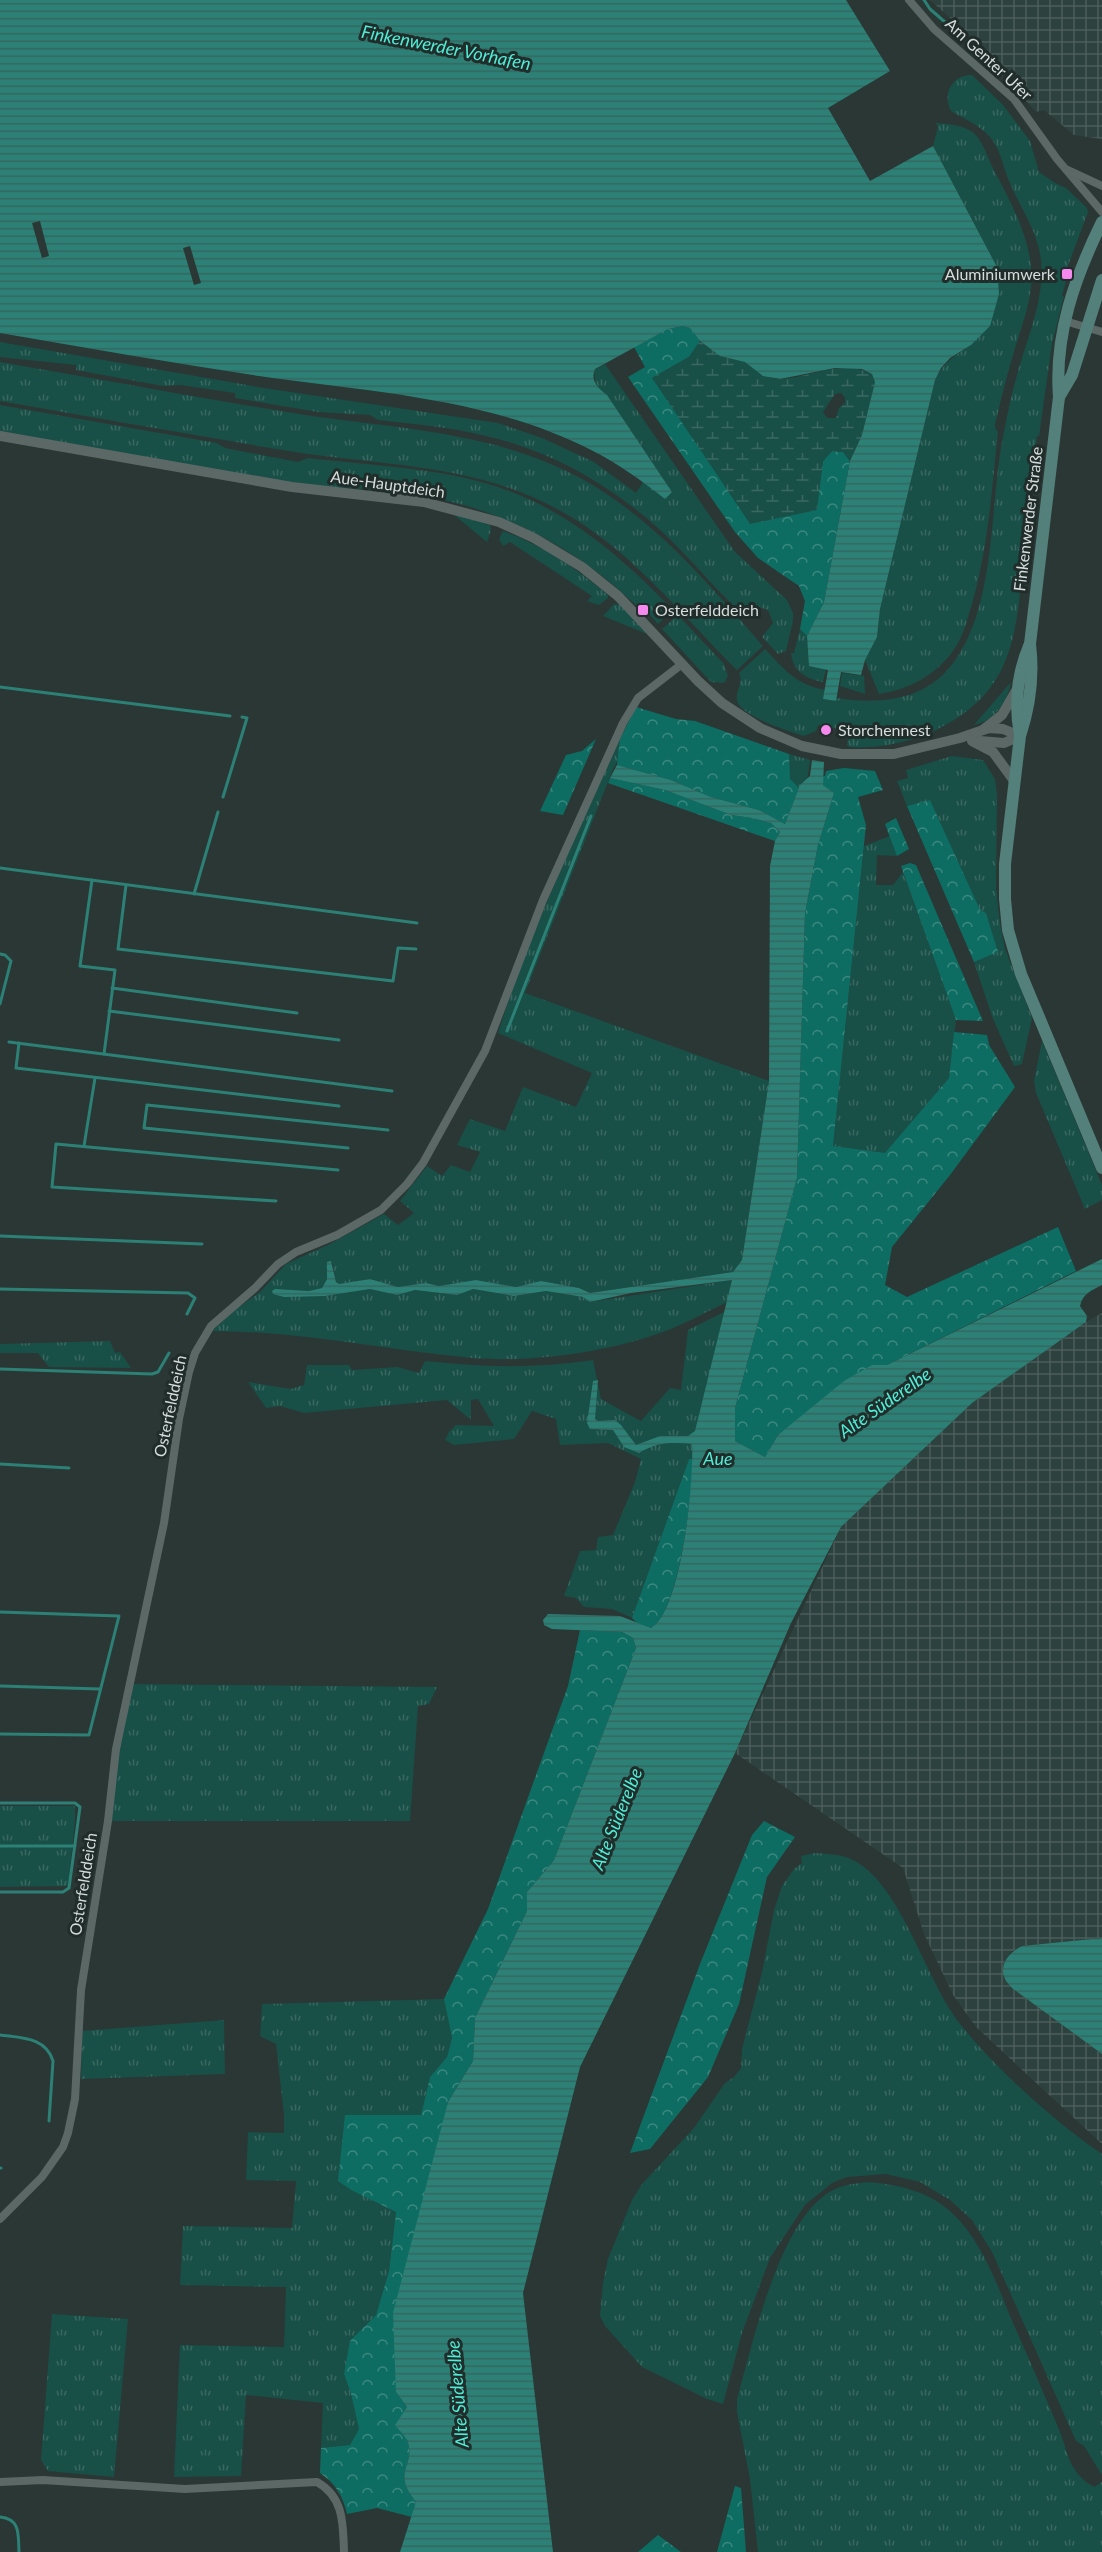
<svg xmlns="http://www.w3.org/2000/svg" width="1102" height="2552" font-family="Lato,sans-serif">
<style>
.industrial{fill:url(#industrial-grid)}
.grass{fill:url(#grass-tufts)}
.forest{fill:url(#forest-crowns)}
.wetland{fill:url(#wetland-marsh);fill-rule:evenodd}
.water{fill:url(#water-rules)}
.pier{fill:#2a3734}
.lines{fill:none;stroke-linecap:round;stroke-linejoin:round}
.stream{stroke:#2c8075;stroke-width:3}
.minor{stroke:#5b6866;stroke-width:8}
.tertiary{stroke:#5b6866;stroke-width:10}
.secondary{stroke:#53807a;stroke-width:12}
.poi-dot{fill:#f689ed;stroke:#202d2a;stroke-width:2}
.labels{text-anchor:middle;stroke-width:6;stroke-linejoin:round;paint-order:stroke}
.street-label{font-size:16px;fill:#d6dddc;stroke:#202d2a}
.poi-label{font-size:16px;fill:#d6dddc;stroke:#202d2a;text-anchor:start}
.water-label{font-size:18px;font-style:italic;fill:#4fecd7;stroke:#202d2a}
</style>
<defs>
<pattern id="industrial-grid" width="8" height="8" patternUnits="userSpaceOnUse" patternTransform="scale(1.5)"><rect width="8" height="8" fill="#2d423e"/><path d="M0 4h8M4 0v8" fill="none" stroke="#4b5d59"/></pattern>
<pattern id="grass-tufts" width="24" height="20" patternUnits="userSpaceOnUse" patternTransform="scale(1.5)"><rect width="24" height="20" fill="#184f47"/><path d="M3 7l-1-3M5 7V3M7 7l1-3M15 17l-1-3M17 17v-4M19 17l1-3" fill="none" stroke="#396861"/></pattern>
<pattern id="forest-crowns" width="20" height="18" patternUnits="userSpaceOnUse" patternTransform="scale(1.5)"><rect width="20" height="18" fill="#0e6d62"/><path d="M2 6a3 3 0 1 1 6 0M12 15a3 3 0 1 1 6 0" fill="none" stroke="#3c887f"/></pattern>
<pattern id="wetland-marsh" width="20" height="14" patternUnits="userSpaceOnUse" patternTransform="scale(1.5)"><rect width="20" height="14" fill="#184f47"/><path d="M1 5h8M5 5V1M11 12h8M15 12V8" fill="none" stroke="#396861"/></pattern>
<pattern id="water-rules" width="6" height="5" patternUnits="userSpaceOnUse" patternTransform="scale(1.5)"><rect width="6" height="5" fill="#2c8075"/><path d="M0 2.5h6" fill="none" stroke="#346761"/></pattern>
</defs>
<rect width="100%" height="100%" fill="#2a3734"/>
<!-- industrial -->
<g class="industrial">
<polygon points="930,0 1102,0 1102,139 1074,135 1044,110 1036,112 1008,80 984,61 983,54 986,50"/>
<polygon points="1102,1313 1102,1938 1022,1946 1011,1952 1004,1963 1007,1983 1012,1988 1102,2054 1102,2144 976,2027 953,1995 924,1934 903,1868 735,1753 841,1527 972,1403 1086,1322"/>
</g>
<!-- grass -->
<g class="grass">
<path d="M972,75L1003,105L1030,141L1039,172L1055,183L1066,188L1087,208L1088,212L1063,279L1066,281L1062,296H1064L1052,344L1039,436H1037C1032,477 1028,518 1024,559C1015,638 1014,693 934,731C907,743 877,749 849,747L847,745L850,725H848L846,739L839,729L818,725L816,731L804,736C790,732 741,716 737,701C735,690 744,683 739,673L765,649C785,670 795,684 825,690L823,699L835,701L836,698C876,704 921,702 949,668C997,612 989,506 1003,437C1007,416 1011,395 1017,375C1027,338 1045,299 1041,260C1037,229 1020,208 1009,181C1002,165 1001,149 989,136C978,124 964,119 951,111C942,94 952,75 972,75Z"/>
<path d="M936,123C983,126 978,138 996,174C1014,208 1035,248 1031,287C1029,307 1022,326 1016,345C1008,371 1001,398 995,425L996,430L998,431C992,489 988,548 972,604C967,620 963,638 953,651C936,675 908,690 879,694L865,660L877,637L880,609L935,380C944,362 955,355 971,345L997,267L933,146L938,127Z"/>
<path d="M0,342L264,388L498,423L542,438L594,462L636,493L643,482L665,498L672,492L607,395L596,387L594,370L605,364L735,552L787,600L793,613V621L786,651L778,654L762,637L773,623L768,610L759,607L746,612L738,610C710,584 687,554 658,528C610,485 550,450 486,436C451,427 414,424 378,420L370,415L318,412L235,398V393L180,385L163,386L76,370V365L0,357Z"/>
<path d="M0,362C100,379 199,398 299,414C397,429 496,431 584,480C656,521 710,585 763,646L737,670C680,614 631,549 559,510C476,464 386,466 295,452C197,436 98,418 0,401Z"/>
<path d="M0,405L217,443L225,448L298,462L308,458C366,465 428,467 485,483C562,505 619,554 673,610L658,624L643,607L640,609C578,549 503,508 417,495C372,488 327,488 282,481C188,466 94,448 0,431Z"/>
<polygon points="453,514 490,525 491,530 487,542"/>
<path d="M503,531C542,545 577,569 608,595V598L599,605L587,601L592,596L510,542L503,546L499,539Z"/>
<polygon points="614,604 620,605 647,634 603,616"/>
<polygon points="678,615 724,664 728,676 724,683 711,682 662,629"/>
<path d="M800,629L807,636L810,666L826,669L823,682C807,679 793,672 791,653H794Z"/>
<polygon points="842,673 864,676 865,694 840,686"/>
<path d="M1011,682C1007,703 995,720 974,725Z"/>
<path d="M620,739L619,758L613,769L525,993L769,1081L742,1260L733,1272L590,1293L579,1288L541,1281L516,1287L477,1280L439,1286L426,1283L399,1287L370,1279L339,1284L336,1282L332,1262L327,1267V1279L322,1288L309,1291L275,1289L325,1296L370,1289L397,1295L415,1290L457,1295L472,1289L514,1296L546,1291L583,1297L590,1302L732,1280L728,1302C707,1311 687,1323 666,1331C609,1352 532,1363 472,1358C385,1350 299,1331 212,1331L234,1311L261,1291L286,1264L328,1245L384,1214L398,1225L414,1213L400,1201L427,1166L442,1176L451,1165L470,1172L480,1152L457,1145L470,1119L505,1131L523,1087L576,1107L592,1073L498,1033C530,932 576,835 620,739Z"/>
<polygon points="789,754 810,760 807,781 799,788 789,779"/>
<polygon points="952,756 983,760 995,779 997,795 996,889 1000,924 1005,949 1032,1018 1022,1064 1014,1066 993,1019 974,962 998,952 986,913 980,911 930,800 907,806 897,781 908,778 906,770"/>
<polygon points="890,836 897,856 877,855 876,885 893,885 903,872 956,1020 949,1078 885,1154 833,1146 864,846"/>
<polygon points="1042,1041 1102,1185 1102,1200 1085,1209 1036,1093 1034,1081"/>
<path d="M726,1311L692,1444L693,1459H689L632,1618L612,1609L584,1607L576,1598L564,1596L580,1551L596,1550L598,1537L613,1535L635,1482L641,1459L608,1443L560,1445L556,1419L532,1411L514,1439L454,1445L445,1440L449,1432L456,1425L494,1426L478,1399L471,1400V1420L447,1400L304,1413L280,1406L266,1408L248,1382L291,1389L304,1385L307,1365H349L352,1370L397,1367L419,1373L425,1361C485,1367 533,1369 593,1360L601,1399L641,1421L670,1388L681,1390L688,1330Z"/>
<polygon points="110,1341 115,1353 120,1352 131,1368 49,1367 38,1353 0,1353 0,1344"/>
<polygon points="130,1684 437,1687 429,1704 418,1706 410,1821 108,1821"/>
<polygon points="0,1806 75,1806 75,1822 68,1886 0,1887"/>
<path d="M815,1853C829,1854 843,1854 855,1861C903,1888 925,1980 961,2025C995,2068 1056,2123 1102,2154V2475L1084,2446L1076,2441L992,2252L972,2220L950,2200L920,2182L886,2174L847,2177L832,2183L805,2205L770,2258L742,2333L723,2404L707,2399L642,2367L605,2326L600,2316L603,2283L608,2259L632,2200L642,2184L694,2128L725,2083L734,2077L741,2068L742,2049L762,1972L774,1910L782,1886L794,1869L802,1863L801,1856Z"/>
<polygon points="444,1999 452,2038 447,2057 430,2077 421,2115 345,2115 353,2191 396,2212 389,2271 376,2315 365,2326 344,2374 351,2394 359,2429 350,2445 321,2448 323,2403 246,2395 241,2476 174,2477 180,2345 284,2347 286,2287 180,2285 183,2226 292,2228 296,2181 246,2180 248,2132 284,2133 284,2115 276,2044 260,2036 262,2004"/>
<polygon points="224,2020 225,2074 81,2079 82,2031"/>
<path d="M868,2182C899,2185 929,2191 952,2213C982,2241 997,2284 1012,2321C1028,2356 1043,2392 1058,2427C1069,2453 1067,2471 1094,2487L1102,2482V2552H758L750,2479L737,2412V2399C753,2343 777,2230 825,2195C838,2185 852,2184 868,2182Z"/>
<polygon points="52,2314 128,2319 114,2477 48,2471 41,2460"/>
</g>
<!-- forest -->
<g class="forest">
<polygon points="683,326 690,328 700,341 689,357 652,378 816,510 823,461 832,451 843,452 850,461 824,602 807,636 800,629 805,601 799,586 758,558 735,532 628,377 645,367 634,347 668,329"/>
<polygon points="636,707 676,719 695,721 789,754 790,779 799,788 785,824 759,810 711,797 671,780 617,765 620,739"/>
<polygon points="596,739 563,815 540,811 566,755 582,751"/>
<polygon points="844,768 875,771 883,790 858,797 866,825 833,1146 885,1153 949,1078 954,1032 987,1035 989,1045 1015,1087 950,1175 892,1247 885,1285 907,1297 1058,1227 1076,1271 887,1365 872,1365 778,1435 765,1457 735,1441 735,1408 797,1178 805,913 818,845 834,793 823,785 822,776 825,776 826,771"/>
<polygon points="610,778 665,790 731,815 752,818 771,823 780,832 775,841 608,783"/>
<polygon points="930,800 980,910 986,913 998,952 974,962 907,806"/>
<polygon points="896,818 909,849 897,856 885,824"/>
<polygon points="910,863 916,865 983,1021 956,1020 901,866"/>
<path d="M689,1459H693C692,1493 680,1611 651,1628L637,1623L632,1618Z"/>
<path d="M580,1630L622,1632L633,1638L636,1648L554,1860L527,1892V1911L475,2018L473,2061L448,2102L396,2375V2392L407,2407L396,2425C399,2430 405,2435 407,2440C417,2466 390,2470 416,2502L412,2517L377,2508L347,2514C343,2496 335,2483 320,2473L321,2448L350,2445L359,2429L351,2394L344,2374L350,2341L376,2315L389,2271L396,2212L353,2191L338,2181L345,2115H421L430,2077L447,2057L452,2038L444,1999L488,1909L568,1686Z"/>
<polygon points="764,1821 795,1837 767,1877 739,2004 708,2077 650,2149 630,2153 700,1964 752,1835"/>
<polygon points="735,2486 741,2488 746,2552 717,2552"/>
<polygon points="658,2535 681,2552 638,2552"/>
</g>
<!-- wetland -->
<path class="wetland" d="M700,341C721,359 725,353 745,362C759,368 765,380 782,379C814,376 842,359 872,374L875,382L862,435L850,461L843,452L832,451L823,461L817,510L750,524L652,378L689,357ZM841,393L845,398V403L839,408L836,418H827L823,412L835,394Z"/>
<!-- water -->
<g class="water">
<path d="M0,0H846L890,71L828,108L870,181L933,146L997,267L999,294L990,326L971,345L950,358L941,368L935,380L880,609L877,637L865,660L861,675L841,672L836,701L823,699L828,670L809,666L807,636L824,602L850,461L862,435L875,382L872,374L862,369L835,368L780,379L763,376L745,362L720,356L700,341L690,328L683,326L668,329L595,369C590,381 598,388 607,395L672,492L665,499C642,481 619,464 593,451C491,398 371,392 259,376C173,363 86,348 0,333Z"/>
<path d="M812,760L824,762L823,785L834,793L818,845L805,913L797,1178L735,1408V1441L765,1457L778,1435L844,1381L872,1365H887L1102,1259V1285C1091,1291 1083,1293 1080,1306L1087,1316L1086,1322L972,1403L841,1527L791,1623L735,1753L580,2067L523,2293L553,2552H400L416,2502C390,2470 417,2466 407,2440C404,2435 399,2430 395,2425L407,2407L396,2392L393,2313L448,2102L473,2061L475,2018L527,1911V1892L554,1860L636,1648L633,1638L622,1632L552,1629L544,1625L543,1620L548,1614L620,1616L651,1628C682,1610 694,1480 692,1444C671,1442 657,1442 639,1453L624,1447L613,1430L590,1429L587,1423L593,1381L598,1380L595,1419L598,1421L615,1420L621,1425L636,1445L660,1436H688L695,1431L732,1280L631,1293L590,1302L583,1297L546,1291L514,1296L473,1289L457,1295L415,1290L397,1295L370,1289L325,1296L284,1297L273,1294L272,1291L275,1289L309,1291L322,1288L327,1279V1262L331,1261L336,1282L339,1284L370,1279L398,1287L426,1283L439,1286L476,1280L516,1287L541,1281L579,1288L590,1293L733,1272L742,1260L769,1081L770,866L775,841L780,832L771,823L752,818L731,815L665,790L610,778L617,765L671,780L711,797L759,810L785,824L800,785L810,776Z"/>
<path d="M1102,1938V2054L1012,1988C995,1972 1004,1955 1022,1946Z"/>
</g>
<!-- pier -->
<g class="pier">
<polygon points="40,221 49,256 42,258 32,223"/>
<polygon points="190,246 201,283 194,285 183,248"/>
</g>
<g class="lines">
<!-- stream -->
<g class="stream">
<polyline points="924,0 930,9 969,43"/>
<polyline points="0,687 230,716"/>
<polyline points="223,797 247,718 242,717"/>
<polyline points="0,868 417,923"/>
<polyline points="92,880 80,966 115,970 104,1054"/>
<polyline points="126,885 118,949 393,981 398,948 416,949"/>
<polyline points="194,894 218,812"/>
<polyline points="0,954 5,955 11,961 0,1004"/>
<polyline points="112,988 297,1013"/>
<polyline points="109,1011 339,1040"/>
<polyline points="507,1031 591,816"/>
<polyline points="9,1042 392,1091"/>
<polyline points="19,1043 16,1068 339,1106"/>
<polyline points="84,1146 95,1078"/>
<polyline points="348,1148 144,1128 147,1105 388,1130"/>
<polyline points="276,1201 52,1187 56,1144 338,1170"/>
<polyline points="0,1236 202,1244"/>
<polyline points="0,1289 188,1293 195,1298 187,1314"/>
<polyline points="0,1369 152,1374 158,1372 169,1353"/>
<polyline points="0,1464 69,1468"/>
<polyline points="0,1612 119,1616 89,1735 0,1734"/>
<polyline points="0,1686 100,1689"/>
<polyline points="0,1803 75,1803 80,1807 69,1888 63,1892 0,1892"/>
<polyline points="0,1846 75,1846"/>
<path d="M0,2035C21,2038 46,2037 53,2061L49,2121"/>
<polyline points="0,2168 1,2168"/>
<path d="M0,2517C21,2519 18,2535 19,2552"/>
</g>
<!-- minor -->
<g class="minor">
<polyline points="909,0 934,29 1014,99 1057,159 1102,212"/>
<polyline points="1068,170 1102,186"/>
<polyline points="1065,321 1102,332"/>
<polyline points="0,2219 42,2177 63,2147 68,2133 75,2099 81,1990 108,1821 116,1749 164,1523 179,1419 189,1372 195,1353 211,1326 255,1288 278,1264 296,1252 337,1235 381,1210 407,1184 423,1163 485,1051 543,900 623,723 638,698 682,664"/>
<path d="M0,2482L43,2480L185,2489L317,2482C344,2497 343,2524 344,2552"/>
</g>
<!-- tertiary -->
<g class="tertiary">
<polyline points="0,436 292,487 424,502 499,522 534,538 582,567 618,596 698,681 722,703 760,728 802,746 841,754 894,754 960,738 989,728 1003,729 1020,736"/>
<polyline points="984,729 1002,715 1017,689"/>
<polyline points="972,741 993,752 1015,782"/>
<polyline points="980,741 1004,743 1020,736"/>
</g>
<!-- secondary -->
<g class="secondary">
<path d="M1102,222C1075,277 1054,335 1059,397L1030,644C1034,676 1030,706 1020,736L1005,864V899L1008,930L1021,974L1102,1168"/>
<polyline points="1059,397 1072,375 1102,280"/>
<path d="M1020,735C1014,704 1017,675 1029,646"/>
</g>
</g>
<!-- markers -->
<g class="poi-dot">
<rect x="1061" y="268" width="12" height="12" rx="3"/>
<rect x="637" y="604" width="12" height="12" rx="3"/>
<circle cx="826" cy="730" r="6"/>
</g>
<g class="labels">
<!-- street labels -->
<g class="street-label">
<text transform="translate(989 59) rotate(43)" y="6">Am Genter Ufer</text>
<text transform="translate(388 484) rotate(8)" y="6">Aue-Hauptdeich</text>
<text transform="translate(1028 519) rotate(-83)" y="6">Finkenwerder Straße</text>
<text transform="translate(170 1406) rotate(-78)" y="6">Osterfelddeich</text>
<text transform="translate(83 1884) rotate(-81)" y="6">Osterfelddeich</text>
</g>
<!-- poi labels -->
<g class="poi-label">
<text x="1055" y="280" text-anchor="end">Aluminiumwerk</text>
<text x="655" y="616">Osterfelddeich</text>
<text x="838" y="736">Storchennest</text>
</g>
<!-- water labels -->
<g class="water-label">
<text transform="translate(446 48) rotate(11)" y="6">Finkenwerder Vorhafen</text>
<text transform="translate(885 1403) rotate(-35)" y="6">Alte Süderelbe</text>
<text x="718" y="1465">Aue</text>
<text transform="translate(617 1819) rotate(-68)" y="6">Alte Süderelbe</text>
<text transform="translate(458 2394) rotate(-95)" y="6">Alte Süderelbe</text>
</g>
</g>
</svg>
